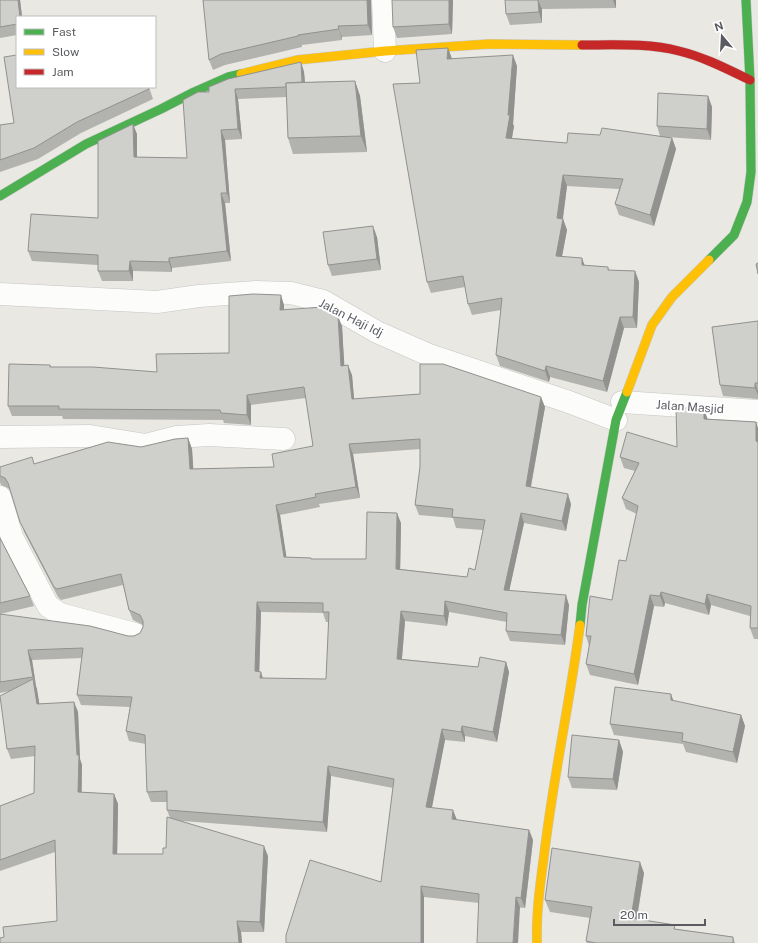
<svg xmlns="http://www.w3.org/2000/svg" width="758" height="943" font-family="'Public Sans',sans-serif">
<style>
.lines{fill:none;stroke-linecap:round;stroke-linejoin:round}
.street-casing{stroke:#c5c5c5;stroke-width:23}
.fast-casing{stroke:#c6c6c5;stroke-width:10}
.slow-casing{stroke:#c6c6c5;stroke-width:10}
.jam-casing{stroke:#c6c6c5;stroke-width:10}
.street{stroke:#fcfcfb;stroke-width:22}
.fast{stroke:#4caf50;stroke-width:9}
.slow{stroke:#ffc107;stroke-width:9}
.jam{stroke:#c62828;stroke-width:9}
.wall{fill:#b2b2af;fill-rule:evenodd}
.shaded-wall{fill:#91918f}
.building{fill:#cfcfcc;stroke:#91918f;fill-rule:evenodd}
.labels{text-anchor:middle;stroke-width:4;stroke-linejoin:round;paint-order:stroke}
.street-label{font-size:12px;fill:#595b60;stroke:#fff}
</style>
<rect width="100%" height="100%" fill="#e9e8e3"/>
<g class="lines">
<!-- street casing -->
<g class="street-casing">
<g id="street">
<polyline points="383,0 385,51"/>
<polyline points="0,294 157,302 199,296 256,292 291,293 323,301 377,332 429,355 569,402 616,420"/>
<polyline points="622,402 758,411"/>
<polyline points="0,437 90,436 146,445 177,437 209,435 284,439"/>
<polyline points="0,497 12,537 48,606 60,614 135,634"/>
</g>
</g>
<!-- fast casing -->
<g class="fast-casing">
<g id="fast">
<polyline points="0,196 86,144 161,109 194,92 228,77 241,74"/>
<polyline points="709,260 734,235 747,202 751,172 750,80 746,0"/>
<polyline points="580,625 582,605 616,420 627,392"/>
</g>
</g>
<!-- slow casing -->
<g class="slow-casing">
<g id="slow">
<polyline points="241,74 297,60 385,51 489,44 582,45"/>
<polyline points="627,392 652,325 672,297 709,260"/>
<path d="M537,943C536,914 540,885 544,856C553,778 570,702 580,625"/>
</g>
</g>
<!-- jam casing -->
<g class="jam-casing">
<path id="jam" d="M582,45C614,45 648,43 679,51C704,57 727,69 750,80"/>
</g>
<!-- street -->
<use href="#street" class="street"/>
<!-- fast -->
<use href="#fast" class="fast"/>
<!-- slow -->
<use href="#slow" class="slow"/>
<!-- jam -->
<use href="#jam" class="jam"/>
</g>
<!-- wall -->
<g class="wall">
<polygon points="0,0 20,0 22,17 17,17 17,35 0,38"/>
<polygon points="203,0 371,0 372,35 342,37 342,40 302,45 302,47 225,65 213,70 209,60"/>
<polygon points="453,0 452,34 397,38 393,27"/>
<polygon points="505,0 616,0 616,8 542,9 542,23 510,25 506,14"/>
<polygon points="448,48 452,59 517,66 513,124 514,126 512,138 567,143 600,135 660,136 657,126 708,96 712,107 711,140 666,137 672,138 676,149 654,226 619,215 615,204 619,189 567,186 563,219 567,230 562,256 585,266 608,267 609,270 635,271 639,282 637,328 624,328 607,392 550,377 549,382 500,366 496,355 501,310 472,315 468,304 465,287 431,293 427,282"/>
<polygon points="301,62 304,72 305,82 355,81 360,96 367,152 293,154 288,138 287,97 238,99 242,139 225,140 230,203 225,203 231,261 172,268 172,272 133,271 133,281 102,281 98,271 98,265 32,261 28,251 98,218 137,134 137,157 187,158 209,92"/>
<polygon points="149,87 153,99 81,133 38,159 0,172 0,125 14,123"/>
<polygon points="377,237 381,270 332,276 328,265"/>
<path d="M284,305V310L342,326L344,365L352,375L354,399L545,407L531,487L571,504L566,531L524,523L509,591L569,605L565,645L510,641L506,631L507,622L449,612L447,626L405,621L402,659L478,667L506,662L509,672L497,742L465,736V742L445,740L432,807L456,820L529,830L533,840L525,908L479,903L424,897L381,882L393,788L331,776L327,832L182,821L268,856L264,932H241L242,943H0L4,937L57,921L55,852L0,871V806L34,793L35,756L11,759L7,749L10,691L0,693V614L128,636H134L140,633L143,627V625L133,620L129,610L123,585L61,600L58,597L24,532L11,491L8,488L1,485L0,482V467L34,464L141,447L188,438L192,449L193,469L274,467L313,446L306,398L251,405V425L224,423L223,420L63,419L62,416H12L8,406L50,365L51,367L157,372L229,353ZM420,449V467L415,505L419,515L453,518L456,528L483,530L475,570L467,577L400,569L401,523L366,559H311V558L286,557L280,515L320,507L319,504L360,498L353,454ZM261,612L323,613L326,622H329L326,679H263L259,671ZM82,658L77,695L81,705L130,707L126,731L129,741L146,744L147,792L151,802H167V810L170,818L166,848L163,854H117L118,804L114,794L82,792V765L80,759L78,712L74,702L39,704L32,660Z"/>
<polygon points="758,321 758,399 723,396 720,385"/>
<polygon points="708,419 758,428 758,639 754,639 750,628 750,616 711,605 709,615 665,603 664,607 654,606 638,685 590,675 586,664 589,646 586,636 612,600 626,561 637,514 626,509 622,498 635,471 624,468 620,457 677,447"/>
<polygon points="0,538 30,596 34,606 0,614"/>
<polygon points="674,701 741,715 745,726 737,763 686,752 683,744 614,735 610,724"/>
<polygon points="619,740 623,752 617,790 572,788 568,777"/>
<polygon points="644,873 637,919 676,929 733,937 735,943 587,943 586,941 590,918 550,912 545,900"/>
</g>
<!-- shaded-wall -->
<g class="shaded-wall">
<polygon points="18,0 20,0 22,17 20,17"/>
<polygon points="367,0 371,0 372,35 368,25"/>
<polygon points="449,0 453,0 452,34 449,24"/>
<polygon points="538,0 542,9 542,23 539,12"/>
<polygon points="613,0 616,0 616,8"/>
<polygon points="338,26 342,37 342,40 339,29"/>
<polygon points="448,48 452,59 447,59"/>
<polygon points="513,55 517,66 513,124 514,126 510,149 506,138 508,115"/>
<polygon points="301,62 304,72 306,96 303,86"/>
<polygon points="355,81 360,96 367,152 361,136"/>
<polygon points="235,89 238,99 242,139 238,129"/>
<polygon points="708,96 712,107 711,140 707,129"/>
<polygon points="133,124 137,134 137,167 134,157"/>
<polygon points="221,130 225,140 230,203 227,193"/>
<polygon points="672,138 676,149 654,226 650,215"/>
<polygon points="563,175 567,186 562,224 563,219 567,230 560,267 556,256 557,218"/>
<polygon points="221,193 225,203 231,261 227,251"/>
<polygon points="373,226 377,237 381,270 377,259"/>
<polygon points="169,258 172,268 172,272 169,262"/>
<polygon points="582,258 586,269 582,265"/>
<polygon points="130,261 133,271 133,281 129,271"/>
<polygon points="635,271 639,282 637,328 633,317"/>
<polygon points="281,295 284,305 284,320 280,310"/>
<polygon points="338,316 342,326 345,376 341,366"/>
<polygon points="620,317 624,328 607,392 603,381"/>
<polygon points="348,365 352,375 355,410 352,399"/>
<polygon points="546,366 550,377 549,382 545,371"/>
<polygon points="755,383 758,391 758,395 755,388"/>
<polygon points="247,395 251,405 251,425 247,415"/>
<polygon points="541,397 545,407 529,496 526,486"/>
<polygon points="704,409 708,420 704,419"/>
<polygon points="756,422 758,428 758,447 756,441"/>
<polygon points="188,438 192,449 194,479 190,469"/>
<polygon points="349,444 353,454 360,498 356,487"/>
<polygon points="568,494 571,504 566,531 562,521"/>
<polygon points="276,505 280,515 288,567 284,557"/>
<polygon points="397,513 401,523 400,579 396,569"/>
<polygon points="521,513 524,523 507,601 504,590"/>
<polygon points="661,592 665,603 664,607 660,596"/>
<polygon points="707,594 711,605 709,615 705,604"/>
<polygon points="566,595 569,605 565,645 561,635"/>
<polygon points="650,595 654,606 638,685 634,674"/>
<polygon points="445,601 449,612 447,626 444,616"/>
<polygon points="257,602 261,612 259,682 255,671"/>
<polygon points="401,611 405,621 401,669 397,659"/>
<polygon points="28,650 32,660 36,687 33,677"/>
<polygon points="506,662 509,672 497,742 493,732"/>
<polygon points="261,672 264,682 260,678"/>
<polygon points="33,679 37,689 41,714 37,704"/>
<polygon points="671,694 675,705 671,700"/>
<polygon points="74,702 78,712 80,759 82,765 81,802 78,792 77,755"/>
<polygon points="741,715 745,726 737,763 733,752"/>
<polygon points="462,726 465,736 465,742 461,732"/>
<polygon points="442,729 445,740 430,817 426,807"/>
<polygon points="619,740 623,752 617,790 613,779"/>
<polygon points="328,766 331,776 327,832 323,822"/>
<polygon points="114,794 118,804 117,864 113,854"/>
<polygon points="453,810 457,820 452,819"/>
<polygon points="529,830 533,840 525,908 521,898"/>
<polygon points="264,846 268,856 264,932 260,922"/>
<polygon points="640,862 644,873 635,929 631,918"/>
<polygon points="421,886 424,897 424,943 421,943"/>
<polygon points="516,897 520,907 518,943 513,943"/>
<polygon points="237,921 241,932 242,943 239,943"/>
</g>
<!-- building -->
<g class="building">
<polygon points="0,0 18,0 20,17 17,17 17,24 0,27"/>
<polygon points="203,0 367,0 368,25 338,26 339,29 298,35 298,36 221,54 209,60"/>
<polygon points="392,0 449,0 449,24 393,27"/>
<polygon points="505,0 538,0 539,12 506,14"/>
<polygon points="448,48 447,59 513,55 508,115 510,115 506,138 567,143 568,133 600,135 602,128 672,138 650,215 615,204 623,179 563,175 557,218 563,219 556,256 582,258 582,265 608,267 608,270 635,271 633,317 620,317 603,381 546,366 545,371 496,355 502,298 468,304 463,276 427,282 393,84 420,83 416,50"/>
<polygon points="17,55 17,87 148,87 149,89 77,122 34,148 0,160 0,125 14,123 4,57"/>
<polygon points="301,62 302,82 286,83 286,87 235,89 238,129 221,130 227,193 221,193 227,251 169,258 169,262 130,261 129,271 98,271 98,255 28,251 31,214 98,218 98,141 133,124 134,157 187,158 183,100 198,92 209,92 209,87 228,79"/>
<polygon points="355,81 361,136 288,138 286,83"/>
<polygon points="658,93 708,96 707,129 657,126"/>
<polygon points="373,226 377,259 328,265 323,232"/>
<polygon points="758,263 758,274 756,264"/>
<path d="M253,294L281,295L280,310L323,307L338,316L341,366L348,365L352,399L420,394V364H443L541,397L526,486L568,494L562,521L521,513L504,590L566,595L561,635L506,631L507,613L445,601L444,616L401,611L397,659L478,667L480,657L506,662L493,732L462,726L461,732L442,729L426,807L453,810L452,819L529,830L521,898L516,897L513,943H477L479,894L421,886V943H286V935L310,860L381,882L394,779L328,766L323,822L167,810V791L147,792L145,735L126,731L132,697L77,695L83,648L28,650L33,677L0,682V614L90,626L128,636H134L140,633L143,627V621L140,615L129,610L121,574L57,589L54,587L20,522L8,483L5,478L0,476V467L32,457L34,464L108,442L141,447L175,439L188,438L190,469L274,467L272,454L313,446L304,387L247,395V415L221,413L220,410L59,409V406H8L9,364L50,365V367H93L157,372L156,354L229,353V296ZM420,439V467L415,505L453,509L452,517L485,520L475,570L469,568L467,577L396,569L397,513L367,512L366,559H311V558L284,557L276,505L316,497L315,494L356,487L349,444ZM257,602L323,603V612H329L326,679L260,678L261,672L255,671Z"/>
<polygon points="758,321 758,383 755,383 755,388 720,385 712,327"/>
<polygon points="676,408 687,408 704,409 704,419 756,422 756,441 758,442 758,628 750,628 751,606 707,594 705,604 661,592 660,596 650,595 634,674 586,664 591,636 586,636 590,596 612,600 619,560 626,561 638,506 622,498 639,463 620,457 627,432 677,447"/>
<polygon points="0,538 30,596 0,603"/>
<polygon points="33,679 37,704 74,702 77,755 79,755 78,792 114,794 113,854 163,854 163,848 166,848 167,817 264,846 260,922 237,921 239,943 0,943 0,938 4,937 3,927 57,921 55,840 0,860 0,806 34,793 35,746 7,749 0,696"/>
<polygon points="615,687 671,694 671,700 741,715 733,752 682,741 683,733 610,724"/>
<polygon points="572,735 619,740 613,779 568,777"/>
<polygon points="552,848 640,862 631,918 675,925 674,929 733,937 733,943 596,943 586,941 592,907 545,900"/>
</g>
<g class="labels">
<!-- street labels -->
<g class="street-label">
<text transform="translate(351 318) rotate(27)" y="4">Jalan Haji Idj</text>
<text transform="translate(690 407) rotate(4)" y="4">Jalan Masjid</text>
</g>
</g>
<!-- legend -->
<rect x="16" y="16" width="140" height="72" fill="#ffffff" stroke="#bdbdbf"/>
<rect x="24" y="29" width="20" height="6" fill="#4caf50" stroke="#bdbdbf"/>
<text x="52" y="36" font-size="12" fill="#595b60">Fast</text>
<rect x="24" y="49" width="20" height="6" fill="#ffc107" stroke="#bdbdbf"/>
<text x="52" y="56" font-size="12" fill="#595b60">Slow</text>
<rect x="24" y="69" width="20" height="6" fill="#c62828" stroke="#bdbdbf"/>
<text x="52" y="76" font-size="12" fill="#595b60">Jam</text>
<!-- north arrow -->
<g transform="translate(722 36) rotate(342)" stroke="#ffffff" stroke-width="3" paint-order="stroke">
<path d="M0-3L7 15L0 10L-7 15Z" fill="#595b60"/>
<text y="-6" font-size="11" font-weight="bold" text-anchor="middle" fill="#595b60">N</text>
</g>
<!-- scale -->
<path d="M614 919v6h91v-6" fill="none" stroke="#595b60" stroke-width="2"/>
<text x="620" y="919" font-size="12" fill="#595b60" stroke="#ffffff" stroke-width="3" paint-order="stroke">20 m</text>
</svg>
